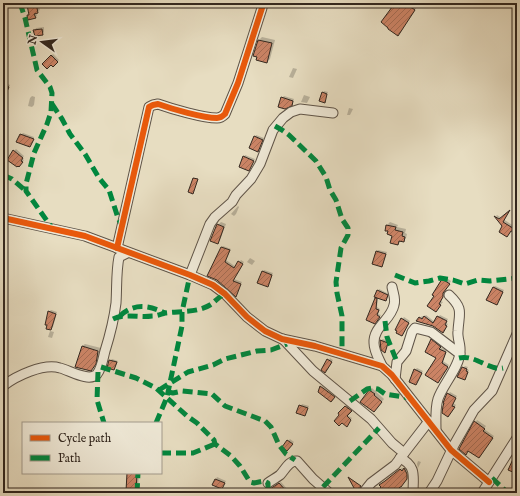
<svg xmlns="http://www.w3.org/2000/svg" width="520" height="496" font-family="'IM FELL English',serif">
<style>
.shadow{fill:#0003}
.building{fill:url(#building-hatch);stroke:#32271f}
.lines{fill:none;stroke-linecap:round;stroke-linejoin:round}
.minor-casing{stroke:#5f5448;stroke-width:11}
.minor{stroke:#efe9d7;stroke-width:9}
.quiet{stroke:#00873e;stroke-width:5;stroke-dasharray:10 5;stroke-linecap:butt}
.cycleway-casing{stroke:#efe9d7;stroke-width:8}
.cycleway{stroke:#e8590c;stroke-width:6}
</style>
<defs>
<pattern id="building-hatch" width="6" height="6" patternUnits="userSpaceOnUse"><rect width="6" height="6" fill="#cc8466"/><path d="M-1 1l2-2M0 6l6-6M5 7l2-2" fill="none" stroke="#a66c53"/></pattern>
</defs>
<rect width="100%" height="100%" fill="#e7ddc1"/>
<filter id="stains"><feTurbulence type="fractalNoise" baseFrequency=".005" numOctaves="4"/><feColorMatrix values="0 0 0 0 .2 0 0 0 0 .09 0 0 0 0 .02 0 0 0 .5 -.17"/></filter>
<radialGradient id="worn" r=".72"><stop offset=".6" stop-color="#630" stop-opacity="0"/><stop offset="1" stop-color="#630" stop-opacity=".3"/></radialGradient>
<!-- shadow -->
<g class="shadow">
<polygon points="32,3 38,3 40,10 36,12 37,16 35,17 28,16 30,14 28,6"/>
<polygon points="397,3 412,3 417,7 400,32"/>
<polygon points="44,27 44,32 42,34 35,30 36,28"/>
<polygon points="262,37 275,40 270,59 267,62 254,56 259,40"/>
<polygon points="53,54 59,60 53,66 51,63 43,64"/>
<polygon points="293,68 297,69 293,78 289,77"/>
<polygon points="3,82 10,85 5,96 3,95"/>
<polygon points="324,91 328,92 324,102 323,93"/>
<polygon points="304,95 310,97 307,103 301,102"/>
<polygon points="32,96 35,97 34,105 32,107 28,106 30,98"/>
<polygon points="284,96 294,99 293,103 291,105 282,98"/>
<polygon points="349,108 353,109 350,115 347,115"/>
<polygon points="23,133 34,137 31,144 21,135"/>
<polygon points="256,135 264,138 258,151 255,137"/>
<polygon points="16,149 24,156 22,159 24,160 21,164 14,151"/>
<polygon points="245,155 255,159 250,168 244,157"/>
<polygon points="238,206 239,207 236,214 234,216 231,214"/>
<polygon points="497,215 517,228 516,230 514,231 503,226 496,216"/>
<polygon points="221,222 226,224 220,240 218,243 218,225"/>
<polygon points="390,222 398,225 397,227 406,229 405,233 407,234 406,238 404,241 401,241 398,244 389,231 387,225"/>
<polygon points="223,246 231,249 226,260 236,267 241,260 244,262 234,279 242,282 236,295 217,279 221,247"/>
<polygon points="378,250 387,252 383,264 382,266 377,251"/>
<polygon points="250,258 255,261 252,265 247,262"/>
<polygon points="264,270 273,273 268,286 262,272"/>
<polygon points="445,277 451,281 446,290 445,293 441,301 443,302 438,308 436,296 442,280"/>
<polygon points="495,286 504,290 497,304 493,287"/>
<polygon points="379,289 389,294 386,300 378,297 377,307 380,309 378,314 381,315 375,323 376,299 378,297 378,291"/>
<polygon points="51,310 57,312 53,327 51,329 49,312"/>
<polygon points="426,315 435,322 440,315 448,319 446,323 448,324 444,330 443,332 433,325 417,321 422,316 424,317"/>
<polygon points="404,317 410,321 403,333 402,319"/>
<polygon points="50,331 54,332 52,338 48,337"/>
<polygon points="433,338 442,345 440,347 447,350 443,361 449,365 438,382 437,357 432,340"/>
<polygon points="383,339 389,341 385,351 382,349 381,340"/>
<polygon points="85,344 101,348 97,362 94,367 82,346"/>
<polygon points="330,358 333,360 327,370 323,370"/>
<polygon points="112,359 118,361 114,369 110,361"/>
<polygon points="465,366 468,367 467,369 469,370 465,379 463,368"/>
<polygon points="417,368 423,371 416,384 415,370"/>
<polygon points="322,386 335,395 332,399 319,392"/>
<polygon points="372,388 384,399 377,408 370,390"/>
<polygon points="450,392 457,396 453,403 456,405 450,414 448,394"/>
<polygon points="302,404 309,406 305,415 298,412"/>
<polygon points="347,405 352,410 347,415 352,418 348,424 339,413"/>
<polygon points="477,420 486,426 484,429 494,436 488,445 468,450 460,449"/>
<polygon points="290,439 294,442 289,448 283,447"/>
<polygon points="418,461 421,462 418,468 417,464"/>
<polygon points="402,468 404,469 406,468 408,477 402,485 393,493 377,493 387,480"/>
<polygon points="128,473 139,473 138,488 135,491"/>
<polygon points="217,477 226,481 222,488 213,484"/>
<polygon points="281,482 289,491 287,493 274,493 273,487"/>
</g>
<!-- building -->
<g class="building">
<polygon points="34,3 36,3 38,13 34,14 36,18 28,20 27,15 29,15 27,5"/>
<polygon points="395,3 405,3 415,10 398,36 388,29 388,28 381,22"/>
<polygon points="42,29 43,35 35,36 33,30"/>
<polygon points="258,40 272,43 267,63 256,60 257,57 253,56"/>
<polygon points="51,55 58,62 53,67 51,65 47,69 42,64"/>
<polygon points="3,84 9,87 3,101"/>
<polygon points="322,92 327,94 325,103 319,101"/>
<polygon points="281,97 293,101 292,106 285,109 278,107"/>
<polygon points="20,134 34,139 30,147 16,142"/>
<polygon points="254,136 263,140 258,152 249,148"/>
<polygon points="13,150 23,158 21,161 23,162 19,167 18,166 17,167 7,160"/>
<polygon points="243,156 254,161 249,171 239,167"/>
<polygon points="193,178 198,179 193,194 188,192"/>
<polygon points="510,210 503,222 516,230 515,232 511,231 507,237 499,232 502,226 494,216 499,219"/>
<polygon points="217,224 224,227 218,244 210,241"/>
<polygon points="386,225 396,227 395,230 403,232 402,236 405,237 404,242 399,241 398,245 390,243 392,236 387,234 388,231 385,231"/>
<polygon points="221,247 230,250 225,262 234,268 238,261 243,264 233,281 241,284 236,297 217,280 207,276"/>
<polygon points="376,251 386,254 382,267 372,264"/>
<polygon points="262,271 272,275 268,287 257,283"/>
<polygon points="442,279 450,284 443,293 443,297 439,304 441,305 436,312 427,306 434,296 432,295"/>
<polygon points="493,287 503,292 497,305 486,300"/>
<polygon points="377,290 388,295 386,301 374,297"/>
<polygon points="375,298 377,298 376,309 379,310 377,315 380,317 375,324 366,320"/>
<polygon points="48,311 56,314 51,330 46,329 47,325 45,325"/>
<polygon points="424,316 433,323 437,316 447,321 445,325 447,326 443,333 433,326 416,321 419,317 422,319"/>
<polygon points="401,318 409,323 402,336 396,333 397,331 395,330"/>
<polygon points="431,339 441,347 439,349 446,352 442,363 448,367 438,383 425,375 436,358 425,352"/>
<polygon points="380,340 388,343 385,353 381,350"/>
<polygon points="82,346 98,351 96,364 91,371 75,367"/>
<polygon points="327,359 332,362 325,373 321,370"/>
<polygon points="109,360 117,362 114,370 107,368"/>
<polygon points="462,367 467,369 466,371 468,372 465,380 457,377"/>
<polygon points="414,369 422,373 416,385 409,382"/>
<polygon points="320,386 335,397 331,402 318,392"/>
<polygon points="369,390 375,394 374,395 382,402 374,412 360,402"/>
<polygon points="447,393 456,398 452,406 455,407 448,417 442,413 443,406 444,403 443,403"/>
<polygon points="299,405 308,408 305,416 296,413"/>
<polygon points="345,406 352,411 347,416 351,420 347,427 342,423 339,426 334,421 339,415 338,413"/>
<polygon points="474,421 485,429 483,431 493,438 479,458 468,451 466,455 459,449"/>
<polygon points="287,440 293,444 287,451 282,447"/>
<polygon points="513,459 517,460 517,469 515,473 508,470"/>
<polygon points="404,468 407,474 407,479 401,487 400,487 394,493 376,493 381,487 379,485 385,481 400,469 402,471"/>
<polygon points="127,473 137,473 136,492 126,491"/>
<polygon points="348,477 361,486 357,493 354,488"/>
<polygon points="215,479 225,483 222,489 212,485"/>
<polygon points="279,483 288,493 273,493 270,489"/>
</g>
<g class="lines">
<!-- minor casing -->
<g class="minor-casing">
<g id="minor">
<polyline points="3,218 85,236 190,275 213,285 225,294 247,317 265,331 282,339 315,346 382,366 392,375 451,450 489,482"/>
<path d="M117,248L149,107L153,105L158,104C172,109 203,118 217,118C221,118 223,116 225,114L238,83L262,8"/>
<polyline points="190,275 210,224 215,217 232,202 236,195 251,179 260,164 273,130 283,118 291,112 300,109 333,113"/>
<polyline points="283,339 313,371 371,419 392,443 404,453"/>
<path d="M382,366C379,359 374,351 374,343C373,327 391,320 394,305C396,299 393,293 392,287"/>
<polyline points="395,379 397,362 406,351 412,332 415,328 431,332 460,354"/>
<path d="M3,386C16,376 43,363 60,368C69,370 89,383 97,374C102,368 103,358 105,351C110,335 114,319 116,303C117,287 116,272 119,257L127,253"/>
<path d="M436,430C436,420 435,408 438,399C442,386 460,366 460,352C461,345 457,338 458,331C459,313 464,309 449,295"/>
<path d="M400,458C417,466 413,477 413,493"/>
<path d="M268,483C272,480 276,478 280,475C285,470 289,460 297,461L313,479L329,493"/>
<polyline points="363,493 371,483 395,465 429,421"/>
<polyline points="429,493 437,481 454,445 474,410 492,391 517,334"/>
<polyline points="482,493 517,438"/>
</g>
</g>
<!-- minor -->
<use href="#minor" class="minor"/>
<!-- quiet -->
<g class="quiet">
<polyline points="20,3 25,18 37,70 50,87 52,93 51,112 47,124 34,153 26,184 26,191 52,228"/>
<polyline points="52,104 62,119 70,134 85,154 99,178 109,190 118,218 122,226"/>
<polyline points="275,126 282,130 289,135 316,161 326,177 330,190 336,200 342,219 348,228 348,235 341,248 336,282 337,293 342,316 342,354"/>
<polyline points="3,175 12,179 26,191"/>
<polyline points="395,275 415,283 429,281 440,278 453,280 465,284 478,280 490,281 517,278"/>
<path d="M120,316C133,303 149,305 165,313"/>
<path d="M113,319C126,313 139,318 152,316C157,316 161,314 165,313C179,311 197,313 210,305C215,302 218,297 225,294"/>
<polyline points="385,321 387,337 397,362"/>
<path d="M459,358C475,354 489,371 503,368"/>
<polyline points="101,367 136,378 156,388 187,416 197,423 214,440 215,444 231,456 240,466 250,482 254,483 264,481 268,483 268,489 270,493"/>
<polyline points="98,372 97,400 104,423"/>
<polyline points="159,390 188,372 213,365 225,359 257,351 271,350 287,344"/>
<polyline points="168,392 173,393 182,391 212,394 225,406 265,421 271,427 279,445 286,454 295,460"/>
<polyline points="350,401 367,389 372,388 378,389 385,394 410,398"/>
<polyline points="156,423 167,397 182,326 182,312 190,275"/>
<polyline points="161,453 193,453 215,444"/>
<polyline points="492,478 508,493"/>
<polyline points="323,487 379,428"/>
<polyline points="137,493 138,473"/>
</g>
<!-- cycleway casing -->
<g class="cycleway-casing">
<g id="cycleway">
<polyline points="3,218 85,236 190,275 213,285 225,294 247,317 265,331 282,339 315,346 382,366 392,375 451,450 489,482"/>
<path d="M117,248L149,107L153,105L158,104C172,109 203,118 217,118C221,118 223,116 225,114L238,83L262,8"/>
</g>
</g>
<!-- cycleway -->
<use href="#cycleway" class="cycleway"/>
</g>
<!-- margin -->
<rect width="520" height="496" fill="none" stroke="#e7ddc1" stroke-width="16"/>
<rect x="4" y="4" width="512" height="488" fill="none" stroke="#32271f" stroke-width="2"/>
<rect x="8" y="8" width="504" height="480" fill="none" stroke="#32271f"/>
<!-- legend -->
<rect x="22" y="422" width="140" height="52" fill="#efe9d7" stroke="#a39b8d"/>
<rect x="30" y="435" width="20" height="6" fill="#e8590c" stroke="#a39b8d"/>
<text x="58" y="442" font-size="12" fill="#32271f">Cycle path</text>
<rect x="30" y="455" width="20" height="6" fill="#00873e" stroke="#a39b8d"/>
<text x="58" y="462" font-size="12" fill="#32271f">Path</text>
<!-- north arrow -->
<g transform="translate(42 42) rotate(284)" stroke="#efe9d7" stroke-width="3" paint-order="stroke">
<path d="M0-3L7 15L0 10L-7 15Z" fill="#32271f"/>
<text y="-6" font-size="11" font-weight="bold" text-anchor="middle" fill="#32271f">N</text>
</g>
<rect width="100%" height="100%" filter="url(#stains)"/>
<rect width="100%" height="100%" fill="url(#worn)"/>
</svg>
